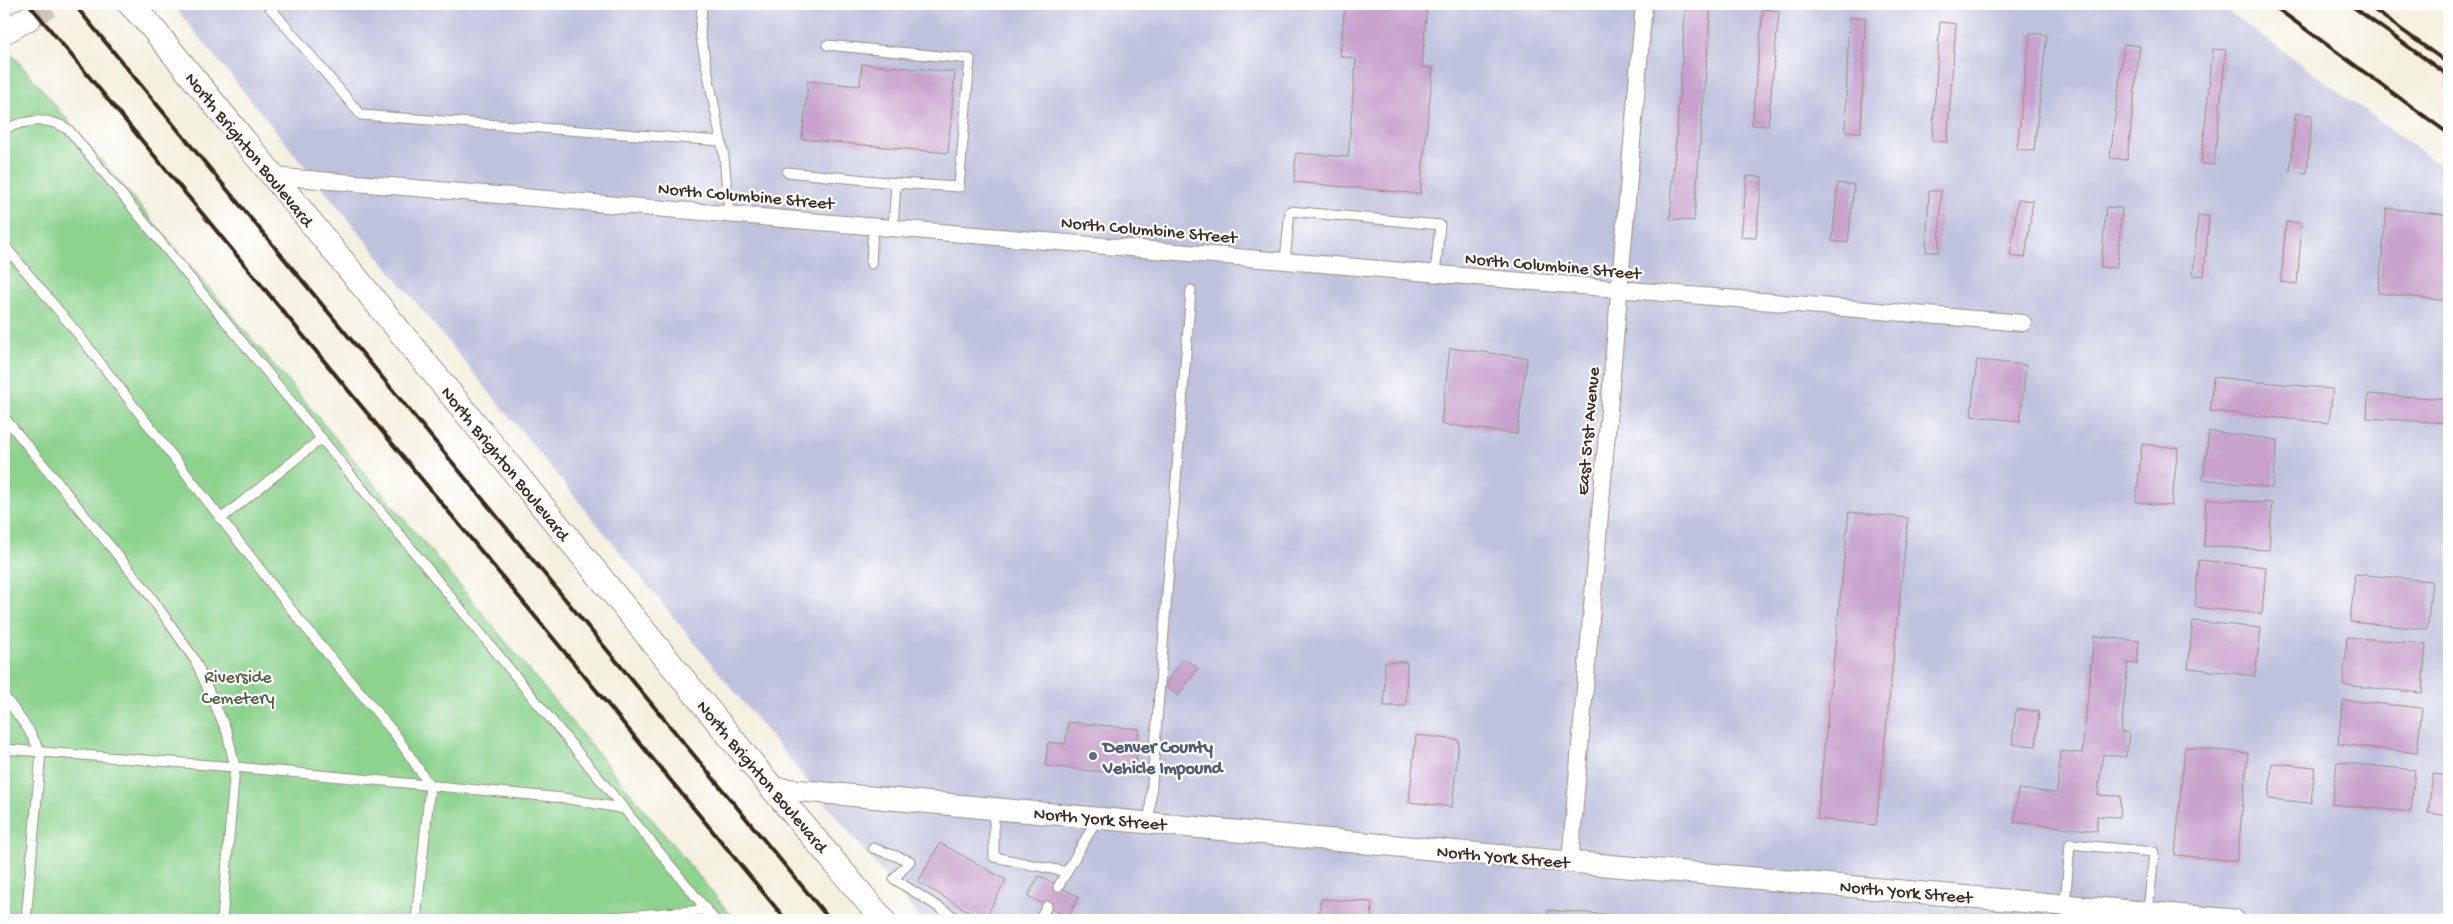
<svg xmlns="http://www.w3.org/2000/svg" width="2453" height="924" font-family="'Gochi Hand',sans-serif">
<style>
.industrial{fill:#bfc2dd}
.green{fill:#8cd38e;stroke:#647e56}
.building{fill:#c8a2cc}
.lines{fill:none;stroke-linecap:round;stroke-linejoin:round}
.secondary-tunnel{stroke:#cfc8b8;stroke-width:24;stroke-dasharray:24 12;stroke-linecap:butt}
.service-casing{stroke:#988d7e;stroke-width:11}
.minor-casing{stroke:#988d7e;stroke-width:18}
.tertiary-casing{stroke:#988d7e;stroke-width:23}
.secondary-casing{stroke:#988d7e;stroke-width:26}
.service{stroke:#fff;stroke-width:9}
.minor{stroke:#fff;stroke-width:16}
.tertiary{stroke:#fff;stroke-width:21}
.secondary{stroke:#fff;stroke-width:24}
.rail{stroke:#3b2a1e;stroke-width:4}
.service-dot{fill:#5c6f8a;stroke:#fff;stroke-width:2}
.labels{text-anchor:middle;stroke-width:4.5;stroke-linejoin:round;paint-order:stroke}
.street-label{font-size:18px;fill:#3b2a1e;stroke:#fff}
.park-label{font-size:18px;fill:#535d40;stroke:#fff}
.service-label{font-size:18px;font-weight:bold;fill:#4e5e75;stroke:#fff;text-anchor:start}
</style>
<rect width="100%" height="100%" fill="#fff"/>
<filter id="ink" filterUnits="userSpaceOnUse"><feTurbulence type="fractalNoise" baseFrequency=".02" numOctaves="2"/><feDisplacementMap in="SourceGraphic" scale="10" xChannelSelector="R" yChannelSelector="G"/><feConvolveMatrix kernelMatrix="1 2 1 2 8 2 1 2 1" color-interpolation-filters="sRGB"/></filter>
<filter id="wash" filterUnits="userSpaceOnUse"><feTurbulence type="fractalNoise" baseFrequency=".0096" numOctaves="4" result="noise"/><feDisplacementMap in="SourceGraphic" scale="20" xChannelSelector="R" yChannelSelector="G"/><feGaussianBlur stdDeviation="1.12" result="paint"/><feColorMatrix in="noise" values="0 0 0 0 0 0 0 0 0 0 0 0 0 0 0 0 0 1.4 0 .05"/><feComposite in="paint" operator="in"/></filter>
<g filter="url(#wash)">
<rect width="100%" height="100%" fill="#f4f0df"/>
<!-- industrial -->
<polygon class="industrial" points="172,4 2218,4 2449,172 2449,920 921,920"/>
<!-- green -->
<polygon class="green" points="12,54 441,563 735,920 4,920 4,59"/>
<g id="blocks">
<!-- building -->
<g class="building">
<polygon points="1345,4 1427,4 1422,67 1433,68 1420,194 1294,182 1296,153 1348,157 1356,59 1340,56"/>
<polygon points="1686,4 1711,4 1694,221 1670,219"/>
<polygon points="1763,9 1779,11 1768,126 1752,125"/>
<polygon points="1849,17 1865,18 1861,132 1845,131"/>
<polygon points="1940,22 1956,24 1947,142 1932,141"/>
<polygon points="2030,33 2047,35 2034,151 2017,149"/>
<polygon points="2124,44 2140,46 2127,160 2110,158"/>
<polygon points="2213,49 2226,50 2214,165 2201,164"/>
<polygon points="862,64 955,72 948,153 802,139 808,81 860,86"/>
<polygon points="2296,113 2312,115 2307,173 2290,171"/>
<polygon points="1747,176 1762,177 1756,238 1741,237"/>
<polygon points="1838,183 1854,185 1848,243 1832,241"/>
<polygon points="1929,191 1941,191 1939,252 1926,252"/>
<polygon points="2018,199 2033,201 2025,258 2010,256"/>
<polygon points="2106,207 2122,208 2117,268 2101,267"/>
<polygon points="2387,208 2449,215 2449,301 2378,293"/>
<polygon points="2198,215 2209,216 2204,276 2193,275"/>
<polygon points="2286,222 2302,223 2297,284 2281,282"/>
<polygon points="1450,348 1527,358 1517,434 1441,424"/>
<polygon points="1977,360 2026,365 2020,421 1971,416"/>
<polygon points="2213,377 2333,389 2329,423 2210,411"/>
<polygon points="2368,394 2448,399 2447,423 2367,418"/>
<polygon points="2209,431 2278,440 2272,488 2203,479"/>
<polygon points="2142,444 2178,448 2171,506 2136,502"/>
<polygon points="2206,499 2272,503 2269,550 2204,546"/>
<polygon points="1849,512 1908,518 1876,825 1817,819"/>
<polygon points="2199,560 2266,567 2262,614 2195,607"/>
<polygon points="2355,574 2432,581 2427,629 2350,622"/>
<polygon points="2193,621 2261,628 2255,676 2188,668"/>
<polygon points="2094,636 2139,641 2137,664 2128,663 2121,732 2129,733 2126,757 2103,754 2098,795 2121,796 2120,817 2097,816 2097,831 2014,822 2018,789 2057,793 2060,751 2082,753"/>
<polygon points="2347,637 2426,644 2422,693 2343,685"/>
<polygon points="1184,658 1198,668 1178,696 1164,685"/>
<polygon points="1385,662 1407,662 1406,706 1384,706"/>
<polygon points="2343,700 2422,708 2417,753 2338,744"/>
<polygon points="2016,709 2039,711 2036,746 2012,744"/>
<polygon points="1068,722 1139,729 1135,775 1045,766 1048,742 1066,744"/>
<polygon points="1416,735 1459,740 1452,807 1409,802"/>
<polygon points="2185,747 2248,753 2237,861 2175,855"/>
<polygon points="2337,762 2415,770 2411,812 2332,804"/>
<polygon points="2272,763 2315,767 2311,803 2269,799"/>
<polygon points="2433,774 2449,776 2449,816 2428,813"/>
<polygon points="940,843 1006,880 984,920 918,882"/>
<polygon points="1039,876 1079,897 1068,917 1028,896"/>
<polygon points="1321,899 1372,902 1371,920 1319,920"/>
<polygon points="1548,910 1613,915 1612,920 1547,920"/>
</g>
</g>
</g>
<g filter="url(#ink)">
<use href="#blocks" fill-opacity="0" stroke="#988d7e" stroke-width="1"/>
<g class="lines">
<!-- secondary-tunnel -->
<polyline class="secondary-tunnel" points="29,18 52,4"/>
<!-- service casing -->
<g class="service-casing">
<g id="service">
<polyline points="267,4 361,115 721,141"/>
<polyline points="702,4 700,33 724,156 729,214"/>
<polyline points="827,45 970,59 959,187 896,183"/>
<path d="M4,129C26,120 48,116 69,130L715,920"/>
<polyline points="787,172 896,183 893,228"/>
<polyline points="4,245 78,334 301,622 395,734 430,786 416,920"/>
<polyline points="1285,260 1290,211 1440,225 1435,275"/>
<polyline points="871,264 873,226"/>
<polyline points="4,417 147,591 195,660 227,732 235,767 222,920"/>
<polyline points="222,518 322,438"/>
<polyline points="4,696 28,729 41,753 26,920"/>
<polyline points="4,749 235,767 564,798 625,809"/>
<polyline points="994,808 994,857 1067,872"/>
<polyline points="1149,822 1191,290"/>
<polyline points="873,848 910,861 894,879 959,920"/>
<polyline points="1058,887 1097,819"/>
<polyline points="2065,905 2070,844 2154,852 2148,912"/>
<polyline points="571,920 705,910 706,912"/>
<polyline points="1039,920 1047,906"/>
</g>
</g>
<!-- minor casing -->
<g class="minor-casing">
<g id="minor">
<polyline points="272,176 2023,323"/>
<polyline points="1570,862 1644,4"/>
</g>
</g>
<!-- tertiary casing -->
<g class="tertiary-casing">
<polyline id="tertiary" points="772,788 1570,862 2234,920"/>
</g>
<!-- secondary casing -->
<g class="secondary-casing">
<g id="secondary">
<polyline points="130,4 150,25 772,788 883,920"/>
<polyline points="4,32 29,18"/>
</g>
</g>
<!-- service -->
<use href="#service" class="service"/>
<!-- minor -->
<use href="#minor" class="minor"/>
<!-- tertiary -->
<use href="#tertiary" class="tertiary"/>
<!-- secondary -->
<use href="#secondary" class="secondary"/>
<!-- rail -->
<g class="rail">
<polyline points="29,4 786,920"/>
<polyline points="74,4 830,920"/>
<polyline points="2271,4 2449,134"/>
<polyline points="2349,4 2449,76"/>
<polyline points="2366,4 2449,64"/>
</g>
</g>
</g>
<!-- markers -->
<circle class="service-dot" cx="1093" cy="756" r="5"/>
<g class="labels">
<!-- street labels -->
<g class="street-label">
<text transform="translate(250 149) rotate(51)" y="6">North Brighton Boulevard</text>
<text transform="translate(746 195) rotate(5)" y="6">North Columbine Street</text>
<text transform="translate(1149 229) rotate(5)" y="6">North Columbine Street</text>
<text transform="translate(1553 265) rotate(5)" y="6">North Columbine Street</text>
<text transform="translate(1587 431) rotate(-85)" y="6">East 51st Avenue</text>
<text transform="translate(506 463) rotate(51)" y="6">North Brighton Boulevard</text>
<text transform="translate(763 776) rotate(50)" y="6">North Brighton Boulevard</text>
<text transform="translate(1100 818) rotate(5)" y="6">North York Street</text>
<text transform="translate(1503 856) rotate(5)" y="6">North York Street</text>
<text transform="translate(1906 891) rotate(5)" y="6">North York Street</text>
</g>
<!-- park labels -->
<g class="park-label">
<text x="238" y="682">Riverside<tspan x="238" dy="21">Cemetery</tspan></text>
</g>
<!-- service labels -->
<g class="service-label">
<text x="1103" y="752">Denver County<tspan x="1103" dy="21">Vehicle Impound</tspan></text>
</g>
</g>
<!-- margin -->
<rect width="2453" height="924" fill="none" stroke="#fff" stroke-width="20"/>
</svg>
